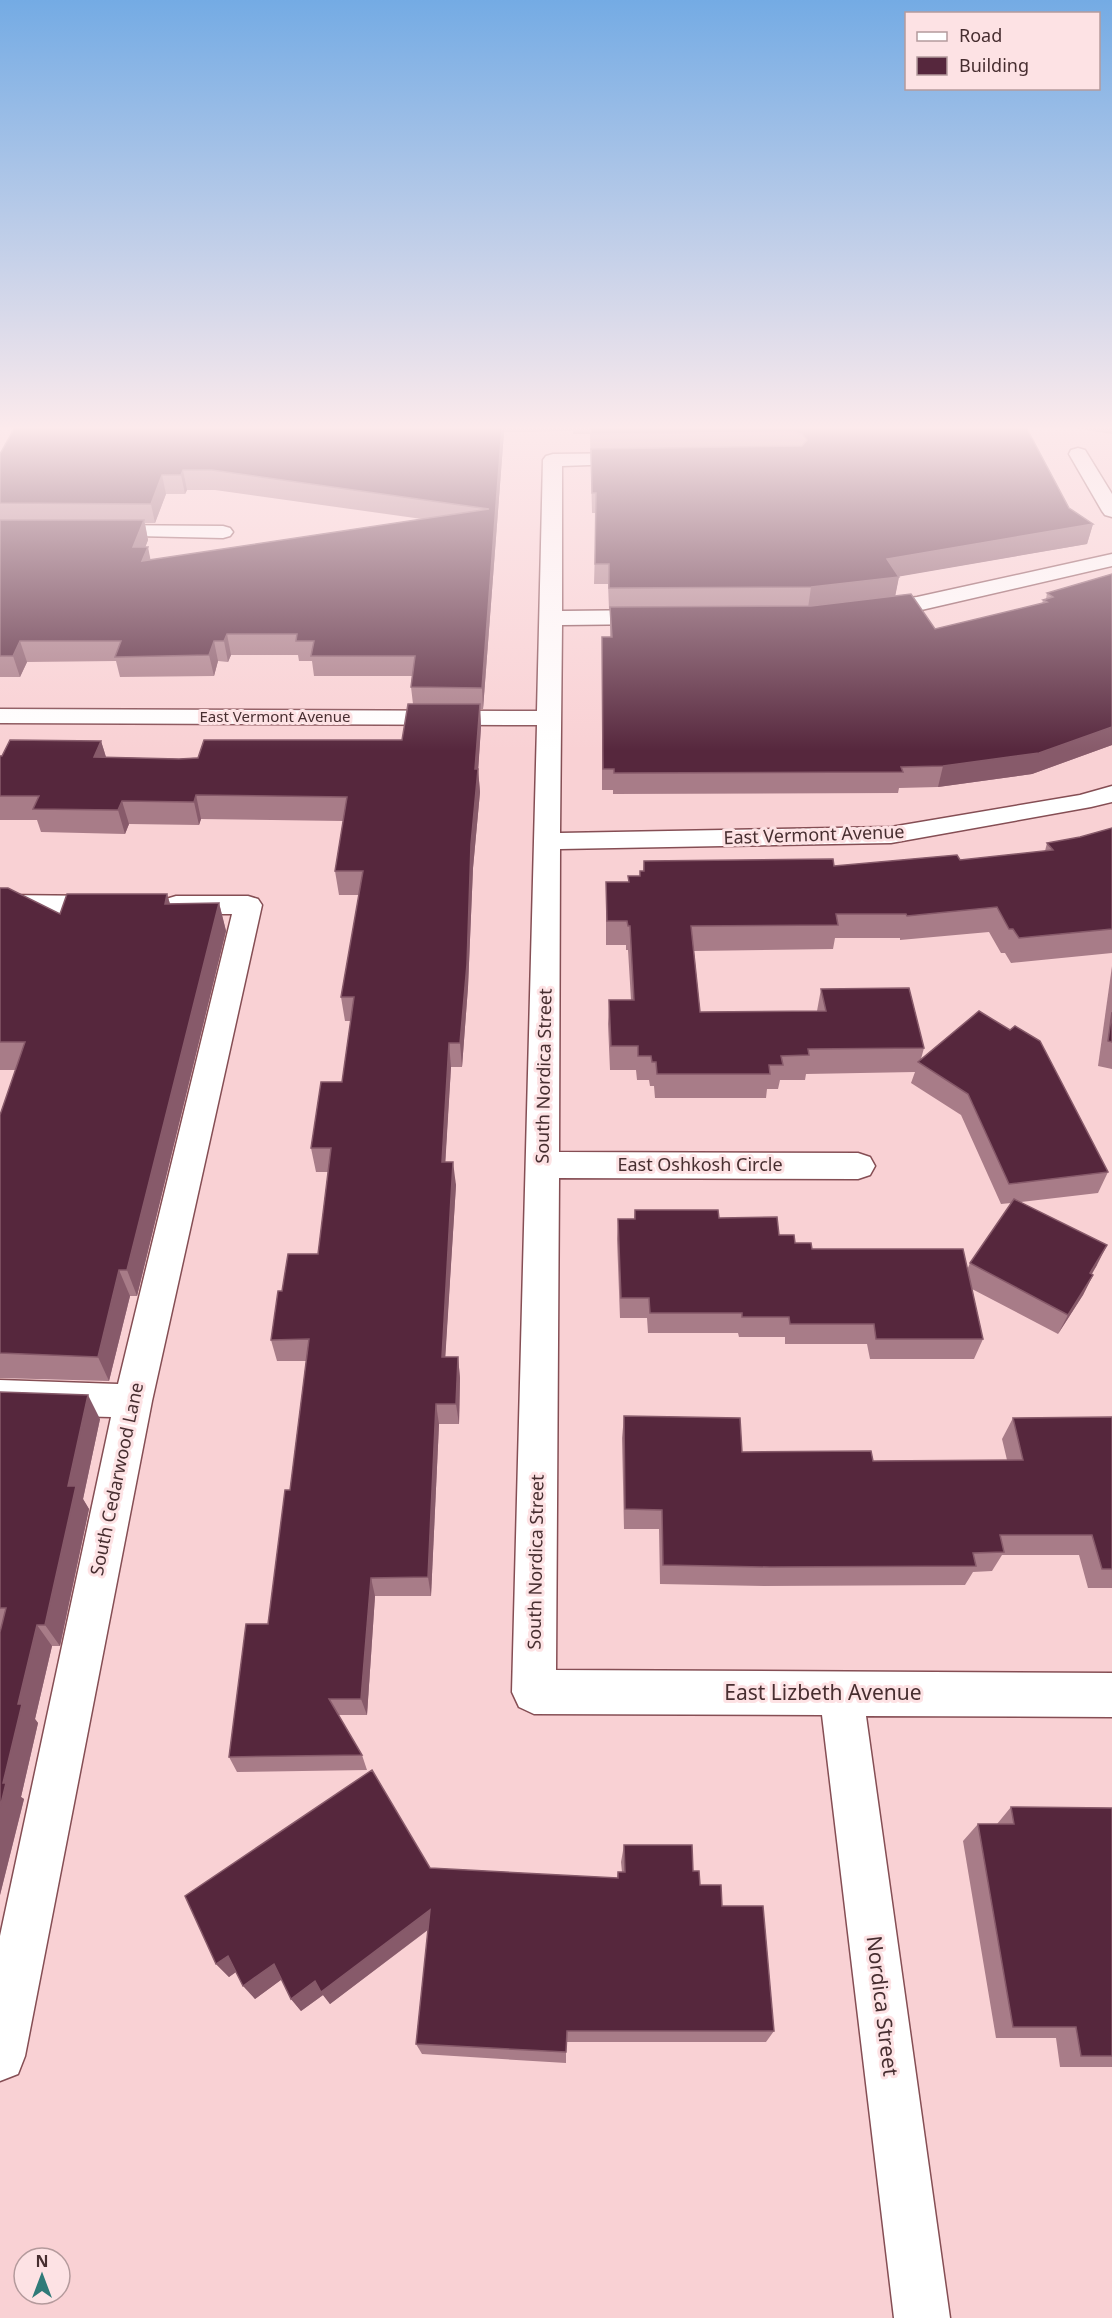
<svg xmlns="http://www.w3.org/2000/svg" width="1112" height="2318" font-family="'Noto Sans',sans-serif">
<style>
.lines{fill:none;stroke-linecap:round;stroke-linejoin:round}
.minor-casing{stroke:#854e54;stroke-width:3}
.minor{fill:#fff;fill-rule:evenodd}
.wall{fill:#a87c88;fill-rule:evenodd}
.shaded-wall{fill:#875a6a}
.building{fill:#56273d;stroke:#875a6a;stroke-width:1.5}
.labels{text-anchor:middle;stroke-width:6;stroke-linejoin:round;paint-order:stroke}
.far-street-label{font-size:15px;fill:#472e30;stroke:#fde2e4}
.street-label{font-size:18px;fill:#472e30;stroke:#fde2e4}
.near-street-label{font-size:21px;fill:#472e30;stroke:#fde2e4}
</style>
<rect width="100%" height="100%" fill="#f9d1d4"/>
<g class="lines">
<!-- minor casing -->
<g class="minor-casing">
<g id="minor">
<polygon points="1078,448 1085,450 1112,494 1112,517 1105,515 1102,511 1069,454 1071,450"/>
<polygon points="637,453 644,455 647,459 644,463 562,466 562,611 654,610 662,612 665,617 662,622 654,624 562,625 560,833 891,827 1080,795 1112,786 1112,802 1091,807 891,843 560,849 559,1152 858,1153 870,1157 875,1166 870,1175 858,1179 559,1178 556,1670 1112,1673 1112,1717 866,1716 950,2318 894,2318 822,1715 534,1714 519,1707 512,1692 537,725 0,723 0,709 537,711 543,460 546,456 553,454"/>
<polygon points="101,525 223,526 230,528 233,532 230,536 223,538 94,535 91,531 94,527"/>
<polygon points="1112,554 1112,566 917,611 873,616 865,614 862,609 865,604 917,597"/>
<polygon points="0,895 106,896 116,899 120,905 116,911 106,914 0,913"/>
<polygon points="176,896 248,896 258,899 262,905 152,1401 25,2056 18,2074 0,2081 0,1936 111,1417 0,1414 0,1380 118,1384 232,914 176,914 166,911 162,905 166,899"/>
</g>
</g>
<!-- minor -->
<use href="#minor" class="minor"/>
</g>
<!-- wall -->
<g class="wall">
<path d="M15,427H1026L1069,508L1093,524L1087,544L899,576L895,596L935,629L1042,604L1043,600L1046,599L1047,593L1112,574V745L1032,774L938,787L899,788L898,793L613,794V790H602V637H610V609H609L608,584H594L596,513H592L590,434H573V431L504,432L483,709H480L481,727L478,769L480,792L473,868L468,987L462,1067H451L445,1162L456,1185L445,1357H458L460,1378L459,1424H439L431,1596H375L367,1715H338L362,1755L367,1770L237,1772L229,1757L268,1624L290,1490L306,1361H277L271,1340L282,1291L318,1254L328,1172H316L311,1148L342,1082L351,1021H345L341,997L359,895H339L335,871L343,821L201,819L199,825L129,824L125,834L41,832L37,820H0V756L101,741L106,757L179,759L402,740L413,704L411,687L412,676H314L312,661H299L298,655H231L228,662L218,661L214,676L120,677L116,661L27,662L20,677H0V454ZM187,490H215L422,519L150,560L145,547L148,540L145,523H155L166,494H185Z"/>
<polygon points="1067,427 1112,427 1112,434"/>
<polygon points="1112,828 1112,953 1011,963 1005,953 1001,953 989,932 900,940 900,938 835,938 833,949 694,951 700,1012 817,1011 821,989 924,1048 921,1059 1108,1172 1098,1193 1021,1202 1097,1265 1092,1274 1093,1275 1083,1295 1058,1334 972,1289 983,1339 974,1359 870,1359 867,1344 785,1344 785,1337 739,1337 738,1333 648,1333 647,1318 620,1318 617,1239 618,1219 634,1219 635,1210 719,1218 779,1235 795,1243 812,1249 967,1270 970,1263 1011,1203 1001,1204 961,1115 911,1083 915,1072 806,1074 805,1080 780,1080 778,1089 767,1089 766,1098 655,1098 654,1086 650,1086 649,1080 637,1080 636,1070 610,1070 608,1024 609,1000 631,1000 628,950 626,950 626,945 606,945 606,882 628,882 628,876 640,876 643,871 644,861 834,866 960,860 1045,851 1047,843 1080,837"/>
<polygon points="0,888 60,914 167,894 170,904 219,903 226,931 137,1296 130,1296 109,1381 0,1378 0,1115 16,1070 0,1070"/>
<polygon points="1112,966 1112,1069 1098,1066"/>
<polygon points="0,1392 100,1419 83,1499 89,1509 60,1646 52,1646 35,1719 38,1723 21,1797 24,1799 0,1895 0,1632 1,1628 0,1628"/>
<polygon points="624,1416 742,1452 873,1461 1007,1460 1002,1439 1013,1418 1112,1417 1112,1588 1088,1588 1079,1555 1002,1555 992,1571 973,1572 965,1585 764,1586 660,1584 659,1529 624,1529 622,1438"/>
<polygon points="1011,1807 1112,1808 1112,2067 1060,2067 1056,2038 996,2038 963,1841 978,1824 997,1824"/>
<polygon points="624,1845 693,1871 700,1885 722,1906 774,2031 766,2042 566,2042 566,2063 422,2054 416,2044 428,1930 330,2004 323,1995 301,2011 291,1999 282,1979 255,1999 236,1972 229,1977 216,1964 430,1868 617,1878 618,1872 622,1872 621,1862"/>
</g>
<!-- shaded-wall -->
<g class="shaded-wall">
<polygon points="502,427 504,427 504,432 483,709 482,688"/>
<polygon points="183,470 187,490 185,494 181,475"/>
<polygon points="162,475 166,494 155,523 151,504"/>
<polygon points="144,520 148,540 138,567 133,547"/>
<polygon points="1093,524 1087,544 885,579 899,577 895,597 808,608 811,587 887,559"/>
<polygon points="148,547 152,567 142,561"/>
<polygon points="227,634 231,655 228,662 224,641"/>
<polygon points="20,641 27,662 20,677 13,656"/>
<polygon points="214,641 218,661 214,676 209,655"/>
<polygon points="480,704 481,727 478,773 478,769 480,792 473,868 468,987 462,1067 460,1043 475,769"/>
<polygon points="1112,727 1112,745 1032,774 938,787 943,766"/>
<polygon points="101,741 108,764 94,757"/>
<polygon points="196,795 201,819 199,825 194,802"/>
<polygon points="122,801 129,824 125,834 118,810"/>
<polygon points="167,894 175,921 165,904"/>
<polygon points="219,903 226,931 137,1296 127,1270"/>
<polygon points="449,1043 451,1067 444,1185 442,1162"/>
<polygon points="453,1162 456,1185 444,1378 442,1357"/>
<polygon points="1107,1245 1097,1265 1080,1293 1090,1273"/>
<polygon points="119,1270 130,1296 109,1381 98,1357"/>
<polygon points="1093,1275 1083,1295 1058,1334 1068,1315"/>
<polygon points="458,1357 460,1378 459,1424 456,1404"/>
<polygon points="88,1395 100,1419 83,1499 89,1509 60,1646 45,1625 68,1486"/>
<polygon points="436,1404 439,1424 431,1596 428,1577"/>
<polygon points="371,1578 375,1596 367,1715 361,1699"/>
<polygon points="37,1625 52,1646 35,1719 38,1723 21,1797 24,1799 0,1895 0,1808 3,1783 18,1704"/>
<polygon points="430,1910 434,1925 330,2004 323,1995 301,2011 291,1999 315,1981"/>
<polygon points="228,1956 240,1969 229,1977 216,1964"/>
<polygon points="274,1964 285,1977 255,1999 243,1986"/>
</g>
<!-- building -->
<g class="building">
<polygon points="15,427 502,427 482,688 411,687 415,656 311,656 314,641 296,641 297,634 227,634 224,641 214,641 209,655 115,657 121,641 20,641 13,656 0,656 0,520 144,520 133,547 148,547 142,561 489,509 212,470 183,470 181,475 162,475 151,504 0,503 0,454"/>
<polygon points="591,427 1026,427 1069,508 1093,524 887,559 899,577 811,587 609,588 609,564 595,564 596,493 592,493 591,449 802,446 807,440 802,434 794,432 591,434"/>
<polygon points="1112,574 1112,727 1039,753 943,766 901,767 903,772 614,773 614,769 603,769 602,637 612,637 610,607 811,606 911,594 935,629 1047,602 1043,600 1053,597 1047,593"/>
<polygon points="408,704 480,704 475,769 478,769 471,844 467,964 460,1043 449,1043 442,1162 453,1162 442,1357 458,1357 456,1404 436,1404 428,1577 371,1578 361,1699 329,1699 362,1755 229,1757 246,1624 268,1624 285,1490 290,1490 309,1339 271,1340 278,1291 282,1291 288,1254 318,1254 331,1148 311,1148 321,1082 342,1082 354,997 341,997 363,871 335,871 347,797 196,795 194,802 122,801 118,810 33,809 39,796 0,796 0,756 2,756 10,740 101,741 94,757 179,759 198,758 204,740 402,740"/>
<polygon points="1112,828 1112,929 1019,938 1013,929 1009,929 997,907 907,916 906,914 836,914 838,925 691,926 700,1012 826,1011 821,989 909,988 924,1048 808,1049 809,1055 781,1056 783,1065 769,1065 770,1074 657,1074 656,1062 652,1062 651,1056 638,1056 638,1046 611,1046 609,1000 634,1000 630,926 628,926 627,921 607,921 606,882 629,882 628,876 640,876 640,871 644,871 644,861 833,859 834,866 957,855 960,860 1053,850 1047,843 1080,837"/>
<polygon points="0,888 8,888 60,914 67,894 167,894 165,904 219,903 127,1270 119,1270 98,1357 0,1353 0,1115 25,1042 0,1042"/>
<polygon points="979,1011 1010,1030 1015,1026 1040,1041 1108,1172 1009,1184 968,1094 918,1062"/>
<polygon points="1112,1012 1112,1042 1108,1041"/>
<polygon points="1014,1199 1107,1245 1090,1273 1093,1275 1068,1315 970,1263"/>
<polygon points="635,1210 718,1210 719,1218 777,1217 779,1235 794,1235 795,1243 811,1243 812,1249 963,1249 983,1339 876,1339 874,1324 790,1324 789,1317 742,1317 742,1313 650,1313 649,1298 621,1298 618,1219 635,1219"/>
<polygon points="0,1392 88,1395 68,1486 76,1486 45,1625 37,1625 18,1704 22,1704 3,1783 6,1783 0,1808 0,1632 6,1608 0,1608"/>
<polygon points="624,1416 740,1418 742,1452 871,1451 873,1461 1023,1460 1013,1418 1112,1417 1112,1569 1102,1569 1092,1535 1000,1535 1004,1552 973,1553 976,1566 770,1567 663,1565 662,1510 625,1509"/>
<polygon points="372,1770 430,1868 618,1878 618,1872 625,1872 624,1845 692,1845 693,1871 699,1871 700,1885 721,1885 722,1906 763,1906 774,2031 567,2031 566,2052 416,2044 430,1910 321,1992 315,1981 291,1999 274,1964 243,1986 228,1956 216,1964 185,1896"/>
<polygon points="1011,1807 1112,1808 1112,2056 1081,2056 1076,2027 1013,2027 978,1824 1014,1824"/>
</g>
<!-- sky -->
<linearGradient id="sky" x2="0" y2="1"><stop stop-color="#74abe4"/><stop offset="0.57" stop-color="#fceaec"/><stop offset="1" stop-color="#fceaec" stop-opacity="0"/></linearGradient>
<rect width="1112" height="751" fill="url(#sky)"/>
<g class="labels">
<!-- far-street labels -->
<g class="far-street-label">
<text x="275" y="722">East Vermont Avenue</text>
</g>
<!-- street labels -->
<g class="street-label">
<text transform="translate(814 835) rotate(-2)" y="6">East Vermont Avenue</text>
<text transform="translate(544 1076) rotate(-89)" y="6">South Nordica Street</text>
<text x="700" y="1171">East Oshkosh Circle</text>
<text transform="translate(117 1479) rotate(-78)" y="6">South Cedarwood Lane</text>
<text transform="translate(536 1562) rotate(-89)" y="6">South Nordica Street</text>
</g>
<!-- near-street labels -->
<g class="near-street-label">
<text x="823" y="1700">East Lizbeth Avenue</text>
<text transform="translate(882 2006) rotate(83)" y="7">Nordica Street</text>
</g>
</g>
<!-- legend -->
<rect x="905" y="12" width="195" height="78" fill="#fde2e4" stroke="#b49a9c" stroke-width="1.5"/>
<rect x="917" y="32" width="30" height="9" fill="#ffffff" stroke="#b49a9c" stroke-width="1.5"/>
<text x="959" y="42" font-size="18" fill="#472e30">Road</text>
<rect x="917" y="57" width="30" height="18" fill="#56273d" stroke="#b49a9c" stroke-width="1.5"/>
<text x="959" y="72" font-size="18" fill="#472e30">Building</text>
<!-- north arrow -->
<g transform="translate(42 2276)"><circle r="28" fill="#fde2e4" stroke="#b49a9c" stroke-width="1.5"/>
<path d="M0-4.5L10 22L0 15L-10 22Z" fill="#307a78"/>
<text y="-9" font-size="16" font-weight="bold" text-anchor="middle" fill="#472e30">N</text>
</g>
</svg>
